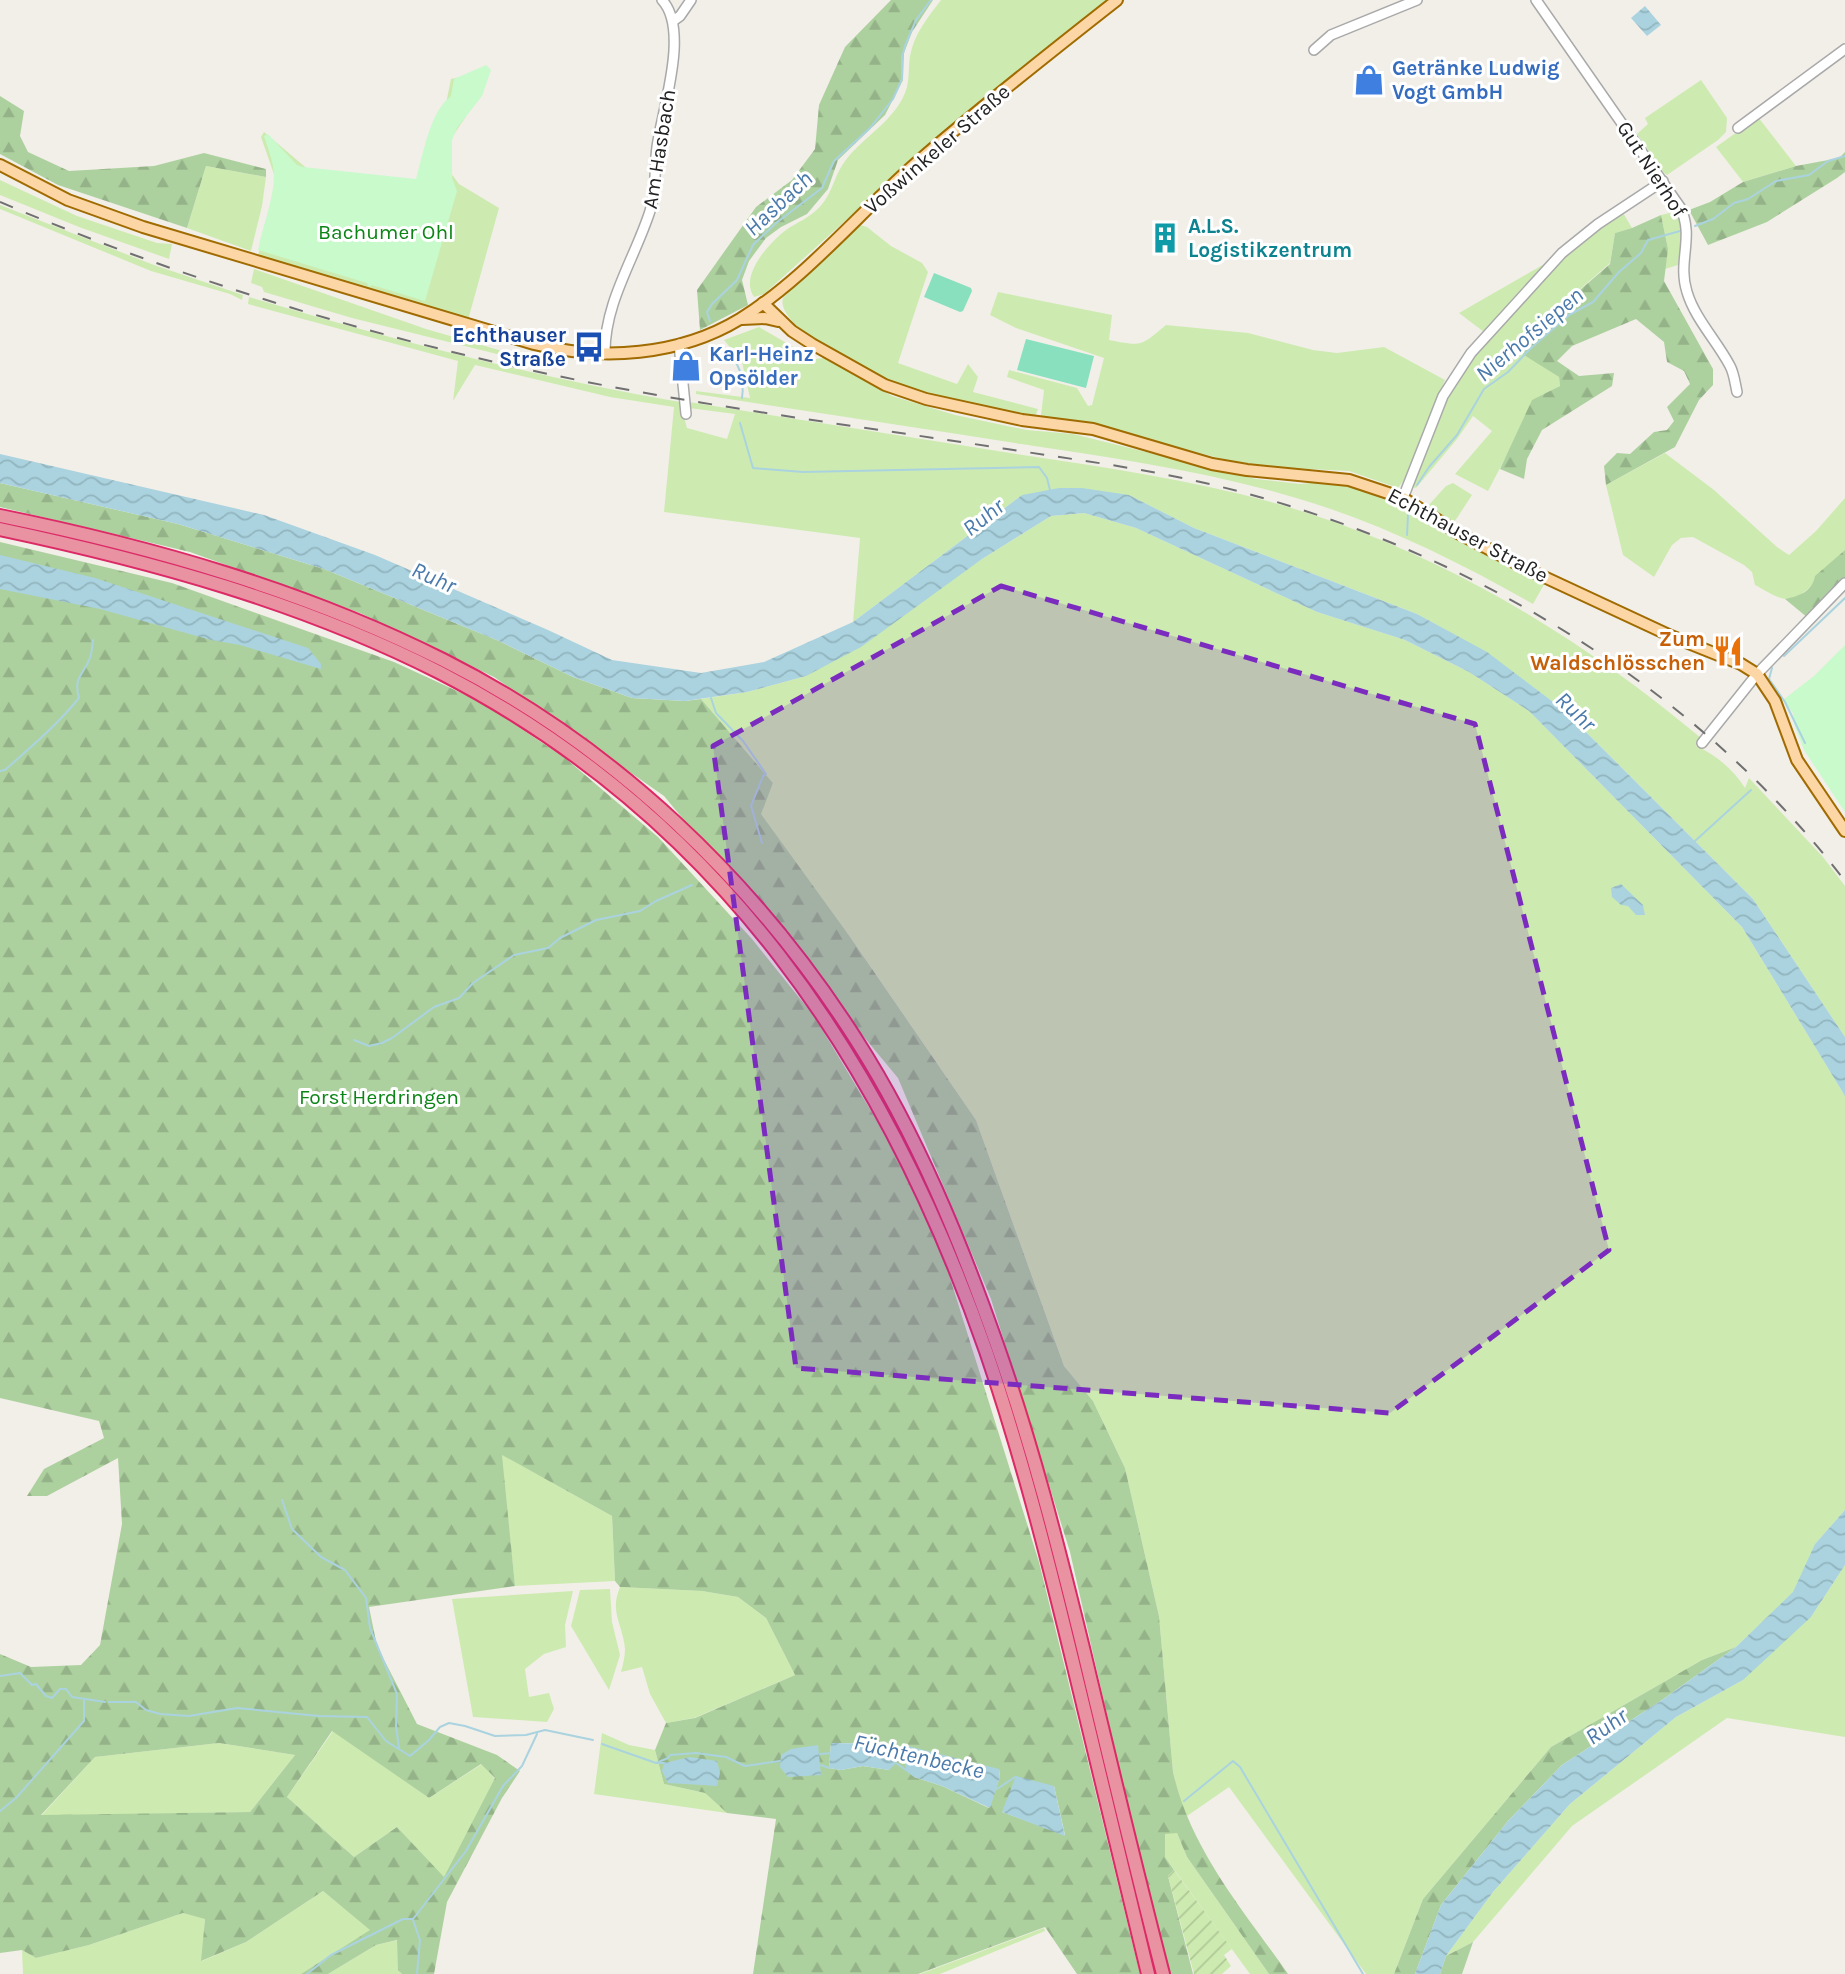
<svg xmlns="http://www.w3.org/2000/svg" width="1845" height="1974" font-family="Karla,sans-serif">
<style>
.grass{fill:#cdebb0}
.forest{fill:url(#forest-firs);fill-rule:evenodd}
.park{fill:#c8facc}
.garden{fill:url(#garden-furrows)}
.pitch{fill:#88e0be}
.water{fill:url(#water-waves)}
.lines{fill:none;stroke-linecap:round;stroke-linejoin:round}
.stream{stroke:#aad3df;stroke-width:2}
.minor-casing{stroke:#a9a9a9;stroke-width:12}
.major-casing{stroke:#a06b00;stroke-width:14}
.highway-casing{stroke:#dc2a67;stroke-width:16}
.minor{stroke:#fff;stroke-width:9}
.major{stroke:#fcd6a4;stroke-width:10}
.highway{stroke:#e892a2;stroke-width:12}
.rail{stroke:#707070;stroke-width:2;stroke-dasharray:14 14;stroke-linecap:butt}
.marked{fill:#7b2cbf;fill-opacity:0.2;stroke:#7b2cbf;stroke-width:5;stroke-dasharray:14 9;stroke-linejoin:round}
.labels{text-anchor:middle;stroke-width:6;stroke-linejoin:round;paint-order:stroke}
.shop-label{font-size:21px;font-weight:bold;fill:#366cbe;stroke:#fff;text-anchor:start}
.street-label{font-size:21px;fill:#222;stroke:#fff}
.culture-label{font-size:21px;font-weight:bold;fill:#0d838f;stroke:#fff;text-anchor:start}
.park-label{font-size:21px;fill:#0c8416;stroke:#fff}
.transit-label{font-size:21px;font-weight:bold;fill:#164399;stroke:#fff;text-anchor:end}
.food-label{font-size:21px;font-weight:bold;fill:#c56008;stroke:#fff;text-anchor:end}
.water-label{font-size:23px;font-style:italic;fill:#4a7aab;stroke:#fff}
</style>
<defs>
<pattern id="forest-firs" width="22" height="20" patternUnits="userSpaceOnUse" patternTransform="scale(1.75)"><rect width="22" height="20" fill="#add19e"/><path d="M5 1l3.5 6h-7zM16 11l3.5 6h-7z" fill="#95b388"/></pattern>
<pattern id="garden-furrows" width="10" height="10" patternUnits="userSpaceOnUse" patternTransform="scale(1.75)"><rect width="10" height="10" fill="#cdebb0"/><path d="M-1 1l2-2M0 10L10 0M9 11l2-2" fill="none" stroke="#b0c997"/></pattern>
<pattern id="water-waves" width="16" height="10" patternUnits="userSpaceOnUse" patternTransform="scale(1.75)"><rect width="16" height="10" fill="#aad3df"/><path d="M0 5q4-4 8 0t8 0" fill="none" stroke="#92b5bf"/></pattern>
</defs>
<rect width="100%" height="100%" fill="#f2efe9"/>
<!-- grass -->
<g class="grass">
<path d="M941,0H1109L916,157L764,294L754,297C740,277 765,248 781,234C796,221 808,221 823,203C833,190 835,174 845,161C864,136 893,122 905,93C910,81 908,68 910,56C914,34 928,17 941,0Z"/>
<polygon points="486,71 465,118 450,140 450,172 459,184 499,208 468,320 258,256 276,180 261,137 264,132 311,172 361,174 430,182 451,79"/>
<polygon points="1701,80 1727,118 1726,132 1718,140 1667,175 1664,173 1637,134 1648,124 1645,118"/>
<polygon points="1758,117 1796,166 1743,182 1716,147"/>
<polygon points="206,166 266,177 262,206 251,251 187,228"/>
<polygon points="0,180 77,216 157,243 172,244 169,259 79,227 0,195"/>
<polygon points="0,205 154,265 243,295 242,300 230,294 151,271 0,209"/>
<polygon points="1622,211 1632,228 1615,233 1610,263 1514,347 1559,377 1560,386 1532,401 1510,449 1488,491 1455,474 1492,431 1473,416 1457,439 1416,488 1413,487 1413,478 1452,384 1462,370 1568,251"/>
<path d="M1678,211C1687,231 1679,246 1678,265L1665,269L1668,249L1661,215Z"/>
<path d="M860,225L867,227L891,246L922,263L928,272L898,363L957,384L968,364L978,377L973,392L1038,409L1035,417C991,410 946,401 903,388C878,380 774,328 783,298L854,227Z"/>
<polygon points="1546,263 1484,332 1459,313"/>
<polygon points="254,269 426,329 537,361 533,363 352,318 264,292 262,287 251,283"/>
<path d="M998,292L1112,315L1109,340C1142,346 1140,347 1166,325L1248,333L1313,350L1337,353L1384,347L1445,380L1408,475L1398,488L1349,471L1287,468L1230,461L1086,423L1044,419L1041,415L1044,390L1007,377L1009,370L1077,388L1088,406L1092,405L1104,358L1016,328L990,315Z"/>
<path d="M249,297C391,339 534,377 680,402L687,428L727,439L735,414L689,408V402C800,420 911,437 1023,455C1129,471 1235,486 1337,523C1471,571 1592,647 1701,738L1696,746C1715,754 1734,770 1745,788L1749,778L1823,857L1845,886V1037L1753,899L1565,711L1487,653L1417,614L1194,528L1129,495H1022L853,622L860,538L664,512L674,407L610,397L475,365L453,401L458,361L248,304Z"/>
<path d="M759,327L814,359L825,358L892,396L955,415L1027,430L1073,434L1256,479L1300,484L1333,481L1401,504L1454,535L1546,581L1533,604C1459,562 1379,522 1296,498C1207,471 1113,458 1021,444C913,427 804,411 696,394V391L750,398L742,362L724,340Z"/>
<path d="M1665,453L1714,490L1777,547L1789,555L1816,531L1845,498V550C1831,563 1805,601 1786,599C1776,598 1763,589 1755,585L1752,572L1744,565L1693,537L1681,538L1672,545L1654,577L1623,555L1606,485Z"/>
<polygon points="1453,483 1472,495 1453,524 1427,507 1446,486"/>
<polygon points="1084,513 1136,528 1317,612 1405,640 1469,672 1529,711 1742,927 1845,1096 1845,1510 1815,1544 1811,1617 1845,1565 1845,1737 1727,1718 1572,1826 1473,1942 1446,1956 1493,1892 1570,1804 1676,1717 1743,1680 1790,1596 1736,1647 1702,1660 1551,1747 1423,1899 1394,1974 1366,1974 1229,1787 1187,1816 1178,1797 1173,1772 1159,1616 1125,1468 1093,1401 1064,1366 976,1120 848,934 760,814 773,783 701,699 747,692 806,676 982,559 1051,516"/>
<polygon points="501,1454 612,1516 615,1581 515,1586"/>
<path d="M620,1587L702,1591L738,1597L766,1618L795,1675L694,1718L666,1723L650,1694L642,1667L621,1672C623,1664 625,1657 625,1649C623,1624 609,1613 620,1587Z"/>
<polygon points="610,1589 612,1622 620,1655 609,1690 571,1626 580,1590"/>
<polygon points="573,1591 565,1625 566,1647 544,1654 525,1669 529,1697 549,1693 554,1709 547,1722 473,1717 452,1599"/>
<polygon points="333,1731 429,1798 482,1764 495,1779 444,1878 397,1827 354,1857 287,1797"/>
<polygon points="602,1733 629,1745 655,1750 664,1784 705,1793 727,1813 594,1794"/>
<polygon points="219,1743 295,1755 250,1812 41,1816 95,1757"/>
<polygon points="1165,1833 1177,1833 1187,1857 1269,1974 1250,1974 1165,1857"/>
<polygon points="323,1891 371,1930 301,1974 23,1974 22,1950 36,1958 89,1945 183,1913 205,1918 202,1961 246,1942"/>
<polygon points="1044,1928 1045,1931 940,1974 920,1974"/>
<polygon points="398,1940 398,1970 402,1974 328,1974 376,1945"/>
</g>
<!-- forest -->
<g class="forest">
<polygon points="891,0 933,0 912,32 904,53 903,80 885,115 838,160 828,189 807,214 781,227 766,238 749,261 742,280 748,305 700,330 697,290 756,207 792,180 815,149 819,105 845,47"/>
<polygon points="0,96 24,111 20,136 28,152 69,171 154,166 204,153 266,169 266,177 206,166 187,228 58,185 0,154"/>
<polygon points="1845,152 1845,172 1837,178 1767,222 1708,245 1689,210 1710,202 1743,182 1796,166 1839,158"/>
<polygon points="1661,215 1668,249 1664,281 1713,369 1713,385 1699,400 1675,447 1606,485 1604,466 1617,453 1630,454 1654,432 1667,430 1674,421 1667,407 1690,384 1684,371 1667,362 1664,342 1636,319 1572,346 1557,361 1579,376 1614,373 1612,386 1542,430 1527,459 1524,479 1500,469 1532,400 1560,386 1559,377 1513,348 1610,264 1615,233 1632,228"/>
<path d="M0,483L178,524L324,569L499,641L573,677L632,698L685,701L701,699L773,783L761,814L848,934L976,1120L1064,1366L1093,1401L1125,1468L1159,1616L1173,1772C1190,1849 1244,1911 1288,1974H1269L1187,1857L1177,1833L1165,1834V1857L1174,1870L1168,1876L1193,1974H1170L1133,1830L1070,1552L991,1299L898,1078L664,796L494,677L360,613L190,552L0,507Z"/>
<path d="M0,542L172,583L394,662L481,702L565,758L658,837L752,939L814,1016L903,1164L945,1262L1039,1562L1140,1974H1077L1045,1927L918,1974H753L776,1819L727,1813L705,1793L664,1784L655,1750L666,1723L695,1718L795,1675L766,1618L738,1597L702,1591L620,1587L615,1581L612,1516L502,1455L515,1586L369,1607L377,1646L417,1724L497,1755L520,1771L502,1798L447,1902L434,1974H402L398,1970L397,1940L376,1945L328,1974H301L370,1930L323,1891L246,1942L201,1961L205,1919L183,1913L89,1945L36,1958L22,1950L0,1953V1654L31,1667L81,1665L100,1645L122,1524L118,1458L47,1496H27L44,1469L104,1438L99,1421L0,1398ZM332,1731L429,1798L481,1764L495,1778L444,1877L397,1827L354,1857L287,1797ZM219,1743L295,1755L250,1812L41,1815L95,1757ZM831,1743L886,1744L889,1770L863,1766L841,1770L829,1768ZM999,1769L1000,1777L989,1808L942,1786L914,1777ZM1054,1786L1065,1835L1002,1812Z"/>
<path d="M1845,550V578L1808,618L1785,599C1799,596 1812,592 1815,576Z"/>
<polygon points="1736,1647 1662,1700 1562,1765 1508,1821 1441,1905 1415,1974 1394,1974 1423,1899 1551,1747 1702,1660"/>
<polygon points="1473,1942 1462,1974 1440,1974 1446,1956"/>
</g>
<!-- park -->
<g class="park">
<path d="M486,65L491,70L482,96L457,128L452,140V178L457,191L425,301L372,285L369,287L367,283L258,250C263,224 274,200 274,174C273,161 268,148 264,136L268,134L297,165L303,167L416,179C423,155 430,111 451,96L454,79Z"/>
<polygon points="1845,645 1845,812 1804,750 1794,724 1793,713 1783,700 1814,676"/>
</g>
<!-- garden -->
<polygon class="garden" points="1174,1870 1232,1949 1224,1955 1231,1966 1222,1974 1194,1974 1168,1876"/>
<!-- pitch -->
<g class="pitch">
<polygon points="934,273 971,288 972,291 963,311 960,312 924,297"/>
<polygon points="1026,339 1094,356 1086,388 1017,370"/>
</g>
<!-- water -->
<g class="water">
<polygon points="1645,6 1661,25 1647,36 1631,18"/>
<polygon points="0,454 264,515 375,555 548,630 612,660 701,673 764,662 853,622 1022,495 1059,488 1082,488 1129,495 1194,528 1417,614 1487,652 1565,711 1753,899 1845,1037 1845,1096 1742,927 1529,711 1469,672 1405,640 1317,612 1136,528 1084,513 1051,516 982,559 861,647 806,676 747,692 685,701 632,698 573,677 499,641 324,569 178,524 0,483"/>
<polygon points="0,555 95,578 308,648 321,664 321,669 240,645 211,640 100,609 0,589"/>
<polygon points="1621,884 1643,905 1645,915 1636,915 1628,906 1621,905 1612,897 1611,888"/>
<polygon points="1845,1510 1845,1565 1811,1617 1743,1680 1676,1717 1570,1804 1493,1892 1446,1956 1440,1974 1415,1974 1441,1905 1508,1821 1562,1765 1662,1700 1736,1647 1793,1592 1815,1544"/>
<polygon points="831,1743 886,1744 892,1748 896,1763 889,1770 863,1766 841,1770 829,1768"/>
<polygon points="818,1745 821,1775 788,1777 780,1767 781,1755 791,1749"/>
<polygon points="904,1745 999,1769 1000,1777 990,1808 942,1786 914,1777 906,1771"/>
<polygon points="690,1757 717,1761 720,1773 717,1786 668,1783 662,1771 664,1763"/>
<polygon points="1016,1776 1054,1786 1065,1836 1002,1812"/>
</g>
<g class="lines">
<!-- stream -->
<g class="stream">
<polyline points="1695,226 1713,219 1734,203 1748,199 1776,181 1809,175 1828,161 1845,156"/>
<polyline points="710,321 707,312 712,304 737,280 753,245 776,223 822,188 834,161 870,128 893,99 902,79 902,57 905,46 916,20 931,0"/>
<path d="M723,346C738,360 745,377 742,398"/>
<polyline points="740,423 753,468 803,472 1039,467 1047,478 1050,490"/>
<polyline points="1417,485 1429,467 1457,435 1484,389 1508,372 1531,348 1569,315 1593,302 1619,272 1641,253 1648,240 1680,231"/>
<polyline points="1407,535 1408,515"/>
<polyline points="1784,656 1845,598"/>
<polyline points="1772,668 1769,679 1785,702 1805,743"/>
<polyline points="711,698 716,713 743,741 766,774 763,776 751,806 762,843"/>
<path d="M0,771L5,770C31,747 57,725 79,698C73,677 83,676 90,658C92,653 92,646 93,640"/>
<polyline points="1695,841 1751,790"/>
<polyline points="354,1040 369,1046 382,1043 392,1038 434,1007 459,998 473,983 514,955 548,948 560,938 596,920 640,911 656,901 692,885"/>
<polyline points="282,1500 292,1529 321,1557 345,1570 366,1598 370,1628 397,1694 396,1726 399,1748"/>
<polyline points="0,1676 20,1673 32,1685 36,1684 46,1696 52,1698 60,1689 66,1689 72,1697 105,1702"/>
<polyline points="109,1702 136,1702 146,1710 160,1714 189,1716 237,1708 319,1716 367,1717 386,1741 410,1756 429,1740 440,1727 449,1723 465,1726 495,1736 526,1735 545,1730 593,1740"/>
<polyline points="602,1744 656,1763 668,1758 670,1755 696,1753 726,1757 745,1766 780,1761"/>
<polyline points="820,1754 832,1753"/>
<polyline points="657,1763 664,1763"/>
<polyline points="896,1763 906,1770"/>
<polyline points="821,1765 829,1768"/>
<polyline points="997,1789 1015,1777"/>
<polyline points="1184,1801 1233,1761 1240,1767 1363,1974"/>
<polyline points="0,1811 16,1798 84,1721 84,1700"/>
<polyline points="413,1920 420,1940 417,1974"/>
<polyline points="307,1974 331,1955 403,1919 413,1919 417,1914 466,1851 503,1786 522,1766 537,1734"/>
</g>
<!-- minor casing -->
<g class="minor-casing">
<g id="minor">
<path d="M1536,0L1680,207C1695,237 1677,261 1687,292C1695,319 1717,341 1730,366C1734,373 1735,383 1737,392"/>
<polyline points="673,21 680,16 691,0"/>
<polyline points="1314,50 1331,35 1417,0"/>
<polyline points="1738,128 1845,49"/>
<polyline points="679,344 686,414"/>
<path d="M605,354C604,303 635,258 650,211C657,190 654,168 657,147C662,110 690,30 662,0"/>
<polyline points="1403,498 1443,396 1471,353 1562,253 1598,224 1663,181"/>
<polyline points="1702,743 1757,674 1845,583"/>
</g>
</g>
<!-- major casing -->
<g class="major-casing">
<g id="major">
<path d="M0,165L68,200L143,227L534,344C602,361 679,356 740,319C807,278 863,208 923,157C986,103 1052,51 1117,0"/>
<polyline points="763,303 792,331 812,344 885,385 926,399 1022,420 1093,429 1212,464 1247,470 1349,480 1403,498 1458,533 1527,569 1671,636 1741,664 1757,674 1775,701 1797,760 1845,831"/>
<polyline points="742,319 765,318 778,321"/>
</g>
</g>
<!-- highway casing -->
<g class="highway-casing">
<g id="highway">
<path d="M0,516C152,547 304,590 443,660C614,746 755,881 857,1041C917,1135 960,1240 997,1345C1032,1444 1058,1546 1083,1648C1109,1757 1135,1866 1163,1974"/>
<path d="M0,529C151,561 301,602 439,672C720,816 884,1059 986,1351C1022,1456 1049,1563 1075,1671C1099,1772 1123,1873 1148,1974"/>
</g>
</g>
<!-- minor -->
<use href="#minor" class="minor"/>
<!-- major -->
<use href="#major" class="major"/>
<!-- highway -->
<use href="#highway" class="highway"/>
<!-- rail -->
<path class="rail" d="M0,202C198,286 407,348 618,388C747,412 877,429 1007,449C1070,459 1134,467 1196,481C1444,536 1690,678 1845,881"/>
</g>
<!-- marked area -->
<path class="marked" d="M1001,586L1475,724L1609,1250L1390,1413L796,1368L713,746Z"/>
<!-- icons -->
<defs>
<g id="shop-bare" transform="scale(2.415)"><path d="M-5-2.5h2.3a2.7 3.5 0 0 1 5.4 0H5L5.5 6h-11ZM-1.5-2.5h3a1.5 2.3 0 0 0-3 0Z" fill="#3f7fe0" stroke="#fff" stroke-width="2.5" paint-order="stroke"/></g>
<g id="building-bare" transform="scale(2.415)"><path d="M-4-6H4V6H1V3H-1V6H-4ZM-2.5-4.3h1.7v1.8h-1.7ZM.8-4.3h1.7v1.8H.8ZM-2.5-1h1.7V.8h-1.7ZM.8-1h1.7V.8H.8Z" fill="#0f9aa8" stroke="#fff" stroke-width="2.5" paint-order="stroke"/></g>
<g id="bus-bare" transform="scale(2.415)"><path d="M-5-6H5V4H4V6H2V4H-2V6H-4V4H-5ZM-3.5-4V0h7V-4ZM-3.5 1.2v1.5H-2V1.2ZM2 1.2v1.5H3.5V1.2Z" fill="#1a4fb4" stroke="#fff" stroke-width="2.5" paint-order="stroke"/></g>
<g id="restaurant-bare" transform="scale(2.415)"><path d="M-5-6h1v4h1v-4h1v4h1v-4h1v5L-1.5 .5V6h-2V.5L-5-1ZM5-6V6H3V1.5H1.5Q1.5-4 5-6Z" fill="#e8710a" stroke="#fff" stroke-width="2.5" paint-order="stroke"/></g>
</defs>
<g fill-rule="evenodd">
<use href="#shop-bare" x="1369" y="80"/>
<use href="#building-bare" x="1165" y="238"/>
<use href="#bus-bare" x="589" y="347"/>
<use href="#shop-bare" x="686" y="366"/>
<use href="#restaurant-bare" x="1728" y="651"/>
</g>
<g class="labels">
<!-- shop labels -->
<g class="shop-label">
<text x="1392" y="75">Getränke Ludwig<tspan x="1392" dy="24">Vogt GmbH</tspan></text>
<text x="709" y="361">Karl-Heinz<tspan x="709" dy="24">Opsölder</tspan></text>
</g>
<!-- street labels -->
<g class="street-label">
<text transform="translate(659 149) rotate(-81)" y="7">Am Hasbach</text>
<text transform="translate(937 149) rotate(-41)" y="7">Voßwinkeler Straße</text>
<text transform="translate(1652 169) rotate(57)" y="7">Gut Nierhof</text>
<text transform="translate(1468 535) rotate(28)" y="7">Echthauser Straße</text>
</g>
<!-- culture labels -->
<g class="culture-label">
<text x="1188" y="233">A.L.S.<tspan x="1188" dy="24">Logistikzentrum</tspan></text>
</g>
<!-- park labels -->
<g class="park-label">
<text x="386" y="239">Bachumer Ohl</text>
<text x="379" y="1104">Forst Herdringen</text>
</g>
<!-- transit labels -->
<g class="transit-label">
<text x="566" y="342">Echthauser<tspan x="566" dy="24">Straße</tspan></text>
</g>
<!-- food labels -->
<g class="food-label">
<text x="1705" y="646">Zum<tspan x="1705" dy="24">Waldschlösschen</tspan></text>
</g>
<!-- water labels -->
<g class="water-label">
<text transform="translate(778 203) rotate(-43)" y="8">Hasbach</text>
<text transform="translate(1529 334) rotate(-40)" y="8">Nierhofsiepen</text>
<text transform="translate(983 517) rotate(-38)" y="8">Ruhr</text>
<text transform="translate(434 577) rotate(24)" y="8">Ruhr</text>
<text transform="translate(1576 711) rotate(44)" y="8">Ruhr</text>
<text transform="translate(1606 1726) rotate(-35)" y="8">Ruhr</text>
<text transform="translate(919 1756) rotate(13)" y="8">Füchtenbecke</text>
</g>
</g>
</svg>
